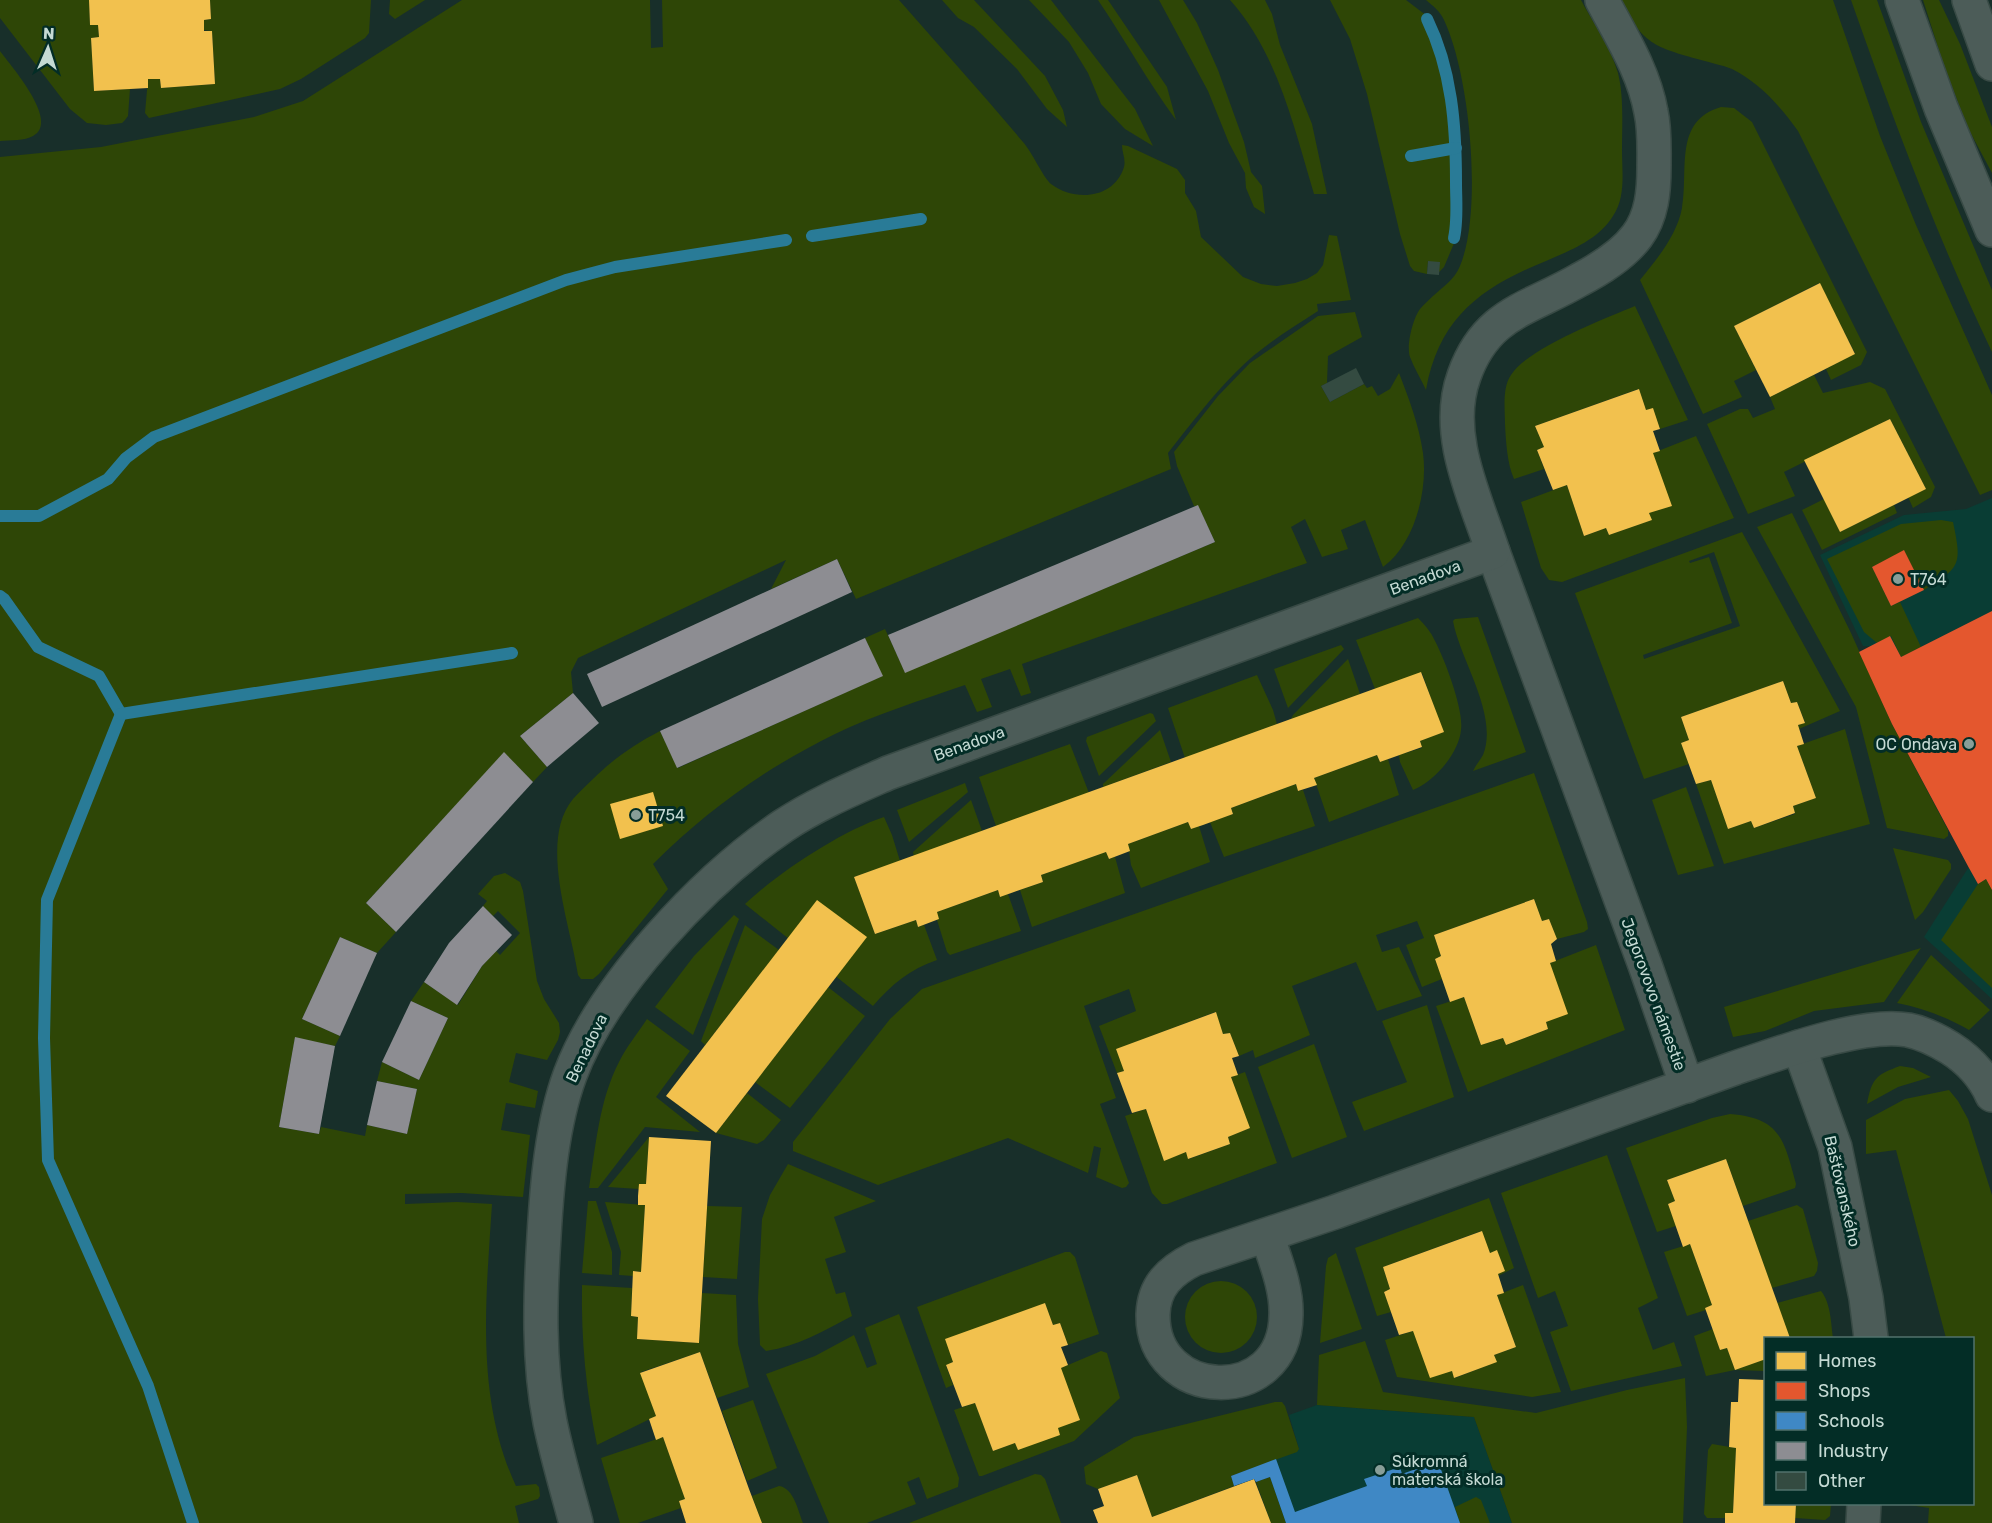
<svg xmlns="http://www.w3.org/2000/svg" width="1992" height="1523" font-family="Rubik,sans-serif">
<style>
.built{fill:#093d34}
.green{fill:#2e4606;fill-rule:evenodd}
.homes{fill:#f2c14e}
.shops{fill:#e4572e}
.schools{fill:#3f88c5}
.industry{fill:#8d8d92}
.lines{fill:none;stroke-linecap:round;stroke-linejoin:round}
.stream{stroke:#297b97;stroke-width:12}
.building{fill:#344b41}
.minor-casing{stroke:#384a45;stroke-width:36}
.tertiary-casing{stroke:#384a45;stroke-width:36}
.minor{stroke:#4c5c58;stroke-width:33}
.tertiary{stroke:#4c5c58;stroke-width:33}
.poi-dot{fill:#889e98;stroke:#032d26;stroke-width:2}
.labels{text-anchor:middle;stroke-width:6;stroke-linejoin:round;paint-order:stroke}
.street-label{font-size:16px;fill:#c5dad4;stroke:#032d26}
.poi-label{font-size:16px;fill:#c5dad4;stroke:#032d26;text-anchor:start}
</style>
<rect width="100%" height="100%" fill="#182f2a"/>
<!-- built -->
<g class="built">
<polygon points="1992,498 1992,999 1924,937 1979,851 1872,646 1863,646 1820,555 1904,515 1966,509"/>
<polygon points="1317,1405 1474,1417 1512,1523 1286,1523 1265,1463 1299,1449 1289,1415"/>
</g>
<!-- green -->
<g class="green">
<polygon points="0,0 89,0 90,25 98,25 99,37 91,38 94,91 130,89 128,116 125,120 122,123 106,125 87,123 70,109 0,18"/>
<polygon points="210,0 371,0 369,33 365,38 301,79 280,89 149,118 145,113 148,79 160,79 161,88 215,84 212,31 204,30 204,20 211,19"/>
<polygon points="390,0 425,0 395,19 389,14"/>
<path d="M462,0H650L651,48L663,47L662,0H899C940,47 983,94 1023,142C1032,152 1043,177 1051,184C1075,202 1114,199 1124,167C1126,159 1122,153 1122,145L1128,146L1177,169L1185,180V193L1196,211L1201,237L1243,277L1261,284L1277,286L1295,283L1307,279L1317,273L1323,265L1329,235L1337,236L1351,300L1317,304L1318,311C1290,329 1259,348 1236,372C1211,397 1190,425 1168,453L1171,469L856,599L837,559L771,589L786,560L578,658L571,672L573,693L520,736L547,767L533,782L504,753L366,903L396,932L377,953L340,937L302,1019L340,1036L335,1046L295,1038L279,1127L319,1134L321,1127L365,1136L367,1125L407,1134L417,1089L377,1081L382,1062L419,1080L448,1018L411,1001L424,982L458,1005L482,966L496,951L500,955L520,933L498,911L493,916L483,906L487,901L478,894L494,876L505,873L520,882L523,891L537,981L544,999L559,1023L560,1032L558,1040L547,1060L516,1053L509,1082L538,1091L535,1108L506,1103L501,1130L530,1135L523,1197L462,1193L405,1194V1204L457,1202L492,1204C486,1298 475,1398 516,1486L536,1484L539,1487L540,1496L538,1499L515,1506L519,1523H0V157L101,147L254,117L303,101Z"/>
<polygon points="942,0 974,0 1045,76 1063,110 1067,127 1047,109 1017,69 974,27 958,18"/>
<polygon points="1029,0 1051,0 1135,109 1153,146 1125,129 1101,104 1088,73 1069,42"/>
<path d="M1098,0H1108L1167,87L1176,120C1148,82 1125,40 1098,0Z"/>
<polygon points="1159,0 1183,0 1197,23 1218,70 1244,142 1251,172 1262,186 1265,214 1254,207 1246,188 1245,173 1229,143 1208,91"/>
<path d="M1230,0H1265L1272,14L1280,45L1312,124L1327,194H1314C1294,127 1277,52 1230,0Z"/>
<path d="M1330,0H1406L1427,16L1424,18C1450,69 1452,126 1453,182C1454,201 1456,220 1451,238L1455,241L1444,267L1439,272L1428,261L1427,274L1414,271L1410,266L1400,234L1367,94L1350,39Z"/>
<path d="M1426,0H1581C1593,23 1611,48 1618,73C1624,97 1622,125 1622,150C1622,172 1626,197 1613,216C1598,240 1571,250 1546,261C1482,287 1439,317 1426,390C1421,379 1414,368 1410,357C1406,346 1413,318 1420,309C1424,304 1429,300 1433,296C1444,286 1454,280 1460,266C1483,210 1470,75 1444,20C1440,11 1433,6 1426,0Z"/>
<path d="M1620,0H1833L1880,136L1916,225L1992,395V490L1980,495L1798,131C1780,106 1760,83 1732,69C1722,65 1711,63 1701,60C1654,47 1643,44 1620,0Z"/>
<path d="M1851,0H1877L1921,122L1992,290V352C1937,237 1893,119 1851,0Z"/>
<polygon points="1923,0 1939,0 1960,44 1992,127 1992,173 1968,128 1944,66"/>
<path d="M0,51C10,65 61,122 33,136C25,141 10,140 0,141Z"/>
<path d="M1721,107L1734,108L1752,122L1867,352L1861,365L1831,380L1826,369L1855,353L1819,283L1734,326L1756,370L1734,381L1742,397L1703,414L1640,280C1657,259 1677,235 1682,208C1689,170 1673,121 1721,107Z"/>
<path d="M1635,306L1688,420L1660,429L1653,409L1646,410L1638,389L1535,426L1544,447L1537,450L1544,469L1514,479C1507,463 1506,442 1505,424C1505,409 1502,388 1511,375C1528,348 1604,319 1635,306Z"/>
<path d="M1355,312L1362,337L1328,356L1327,383L1321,386L1330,402L1364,384L1367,388L1372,386L1378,396L1390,389L1399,373C1409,399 1419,425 1423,453C1428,490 1415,544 1383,567L1365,520L1341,530L1348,549L1322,557L1305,519L1291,527L1307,563L1022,664L1031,693L1021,696L1010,669L981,679L992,707L977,712L965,685C922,700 876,714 835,734C764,769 709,809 653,864L668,889L599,974L593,979H581L578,975C571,926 538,841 573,799C579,792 586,786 593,779C613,759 635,744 660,731L678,768L882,676L865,638L885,629L905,672L1215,542L1198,506H1194L1177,466L1174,452L1218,396L1250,363L1318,316Z"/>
<polygon points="1814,375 1823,393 1870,382 1885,389 1935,487 1931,497 1913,508 1908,497 1926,489 1890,419 1784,472 1795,496 1748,514 1707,424 1740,409 1748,409 1753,418 1775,409 1770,397"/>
<polygon points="1696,436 1734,518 1562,582 1549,580 1541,568 1521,502 1567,485 1584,536 1606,528 1609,535 1651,520 1649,513 1653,453"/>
<polygon points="1824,499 1840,532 1894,505 1897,513 1822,550 1802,510"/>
<polygon points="1792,513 1851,633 1892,724 1948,830 1948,836 1944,839 1887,828 1856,707 1757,527"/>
<path d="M1941,520L1953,522C1962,565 1961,567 1924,590L1904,551L1872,567L1891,606L1900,602L1921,647L1901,657L1891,636L1877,643L1864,632L1827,559L1901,524Z"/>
<path d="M1742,532L1840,711L1799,729L1798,725L1805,722L1797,702L1791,703L1783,681L1681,717L1689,740L1681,743L1689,764L1644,779L1575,593ZM1714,552L1740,626L1644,659L1643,655L1732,623L1709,557L1690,563L1689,561Z"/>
<path d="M1478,617L1526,752L1473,771C1476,765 1480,760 1483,755C1499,715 1460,660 1453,621L1455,619Z"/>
<path d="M1418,618C1425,625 1431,632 1435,641C1445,660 1464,710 1461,730C1459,753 1434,782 1413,790L1400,762L1399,755L1422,748L1420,741L1443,732L1422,673L1375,689L1356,640Z"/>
<polygon points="1341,645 1344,649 1288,708 1274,669"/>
<polygon points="1348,659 1360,694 1291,719 1293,715"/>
<polygon points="1257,675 1273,710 1277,724 1185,758 1168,708"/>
<polygon points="1150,713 1153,714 1156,721 1099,776 1086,741 1087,737"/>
<polygon points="1845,729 1870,824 1724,864 1696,784 1711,780 1728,829 1751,821 1754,828 1795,814 1793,806 1816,798 1797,746"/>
<polygon points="1160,730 1171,762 1103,787 1103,784"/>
<polygon points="1070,744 1089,793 996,826 979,777"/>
<polygon points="1377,755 1380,762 1388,759 1399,795 1329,822 1314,778"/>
<polygon points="1534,773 1587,922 1588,929 1584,932 1557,939 1549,919 1542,921 1534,899 1434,935 1441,956 1435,959 1442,979 1422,987 1406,945 1424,938 1417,921 1376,935 1382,952 1399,947 1422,996 1377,1011 1356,962 1292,986 1310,1035 1255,1058 1253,1050 1239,1056 1230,1033 1223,1034 1215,1012 1117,1049 1124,1071 1117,1073 1099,1026 1136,1011 1129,989 1084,1006 1116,1098 1100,1104 1129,1183 1126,1187 1122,1188 1096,1177 1101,1148 1094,1146 1088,1173 1008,1138 878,1185 793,1151 793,1142 890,1019 922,989"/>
<polygon points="965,783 968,792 909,842 897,810"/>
<polygon points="1296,784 1298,791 1303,790 1315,826 1224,857 1210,822 1233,814 1231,808"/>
<polygon points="1686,787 1714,866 1678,875 1652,800"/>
<polygon points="971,800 982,831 914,856 913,852"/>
<path d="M884,817L892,835L900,861L854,877L875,934L916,920L918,927L924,925L937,960C910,969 891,985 873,1006L745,904C778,873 841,831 884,817Z"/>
<polygon points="1188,822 1191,829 1199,826 1210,862 1141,888 1131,865 1128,844"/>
<polygon points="1893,848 1948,860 1951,864 1951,869 1923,912 1915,920"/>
<polygon points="1106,852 1109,859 1115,857 1125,893 1032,927 1020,890 1043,882 1041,875"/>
<polygon points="1986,879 1992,890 1992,988 1941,940 1978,884"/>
<polygon points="998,890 1000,897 1008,894 1021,931 950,955 947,952 937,920 937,912"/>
<polygon points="734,915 739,919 693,1035 655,1007 694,956"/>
<polygon points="745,925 779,950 705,1045 701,1041"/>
<polygon points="1596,945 1625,1030 1468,1092 1436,1006 1464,997 1481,1045 1503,1038 1506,1045 1548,1029 1546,1022 1550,963"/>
<polygon points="1921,948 1884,1002 1814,1011 1765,1031 1733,1037 1724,1007"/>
<path d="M1931,955L1990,1010L1969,1030C1946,1017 1923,1008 1897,1003Z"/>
<polygon points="828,987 865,1016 790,1108 755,1082"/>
<polygon points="1427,1005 1454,1097 1364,1131 1352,1102 1407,1082 1382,1021"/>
<path d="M647,1019L690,1051L656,1097L700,1132L645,1127L598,1188H589C596,1145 599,1101 619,1062C626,1047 638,1033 647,1019Z"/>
<polygon points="1314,1044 1347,1137 1292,1158 1258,1067"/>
<path d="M1900,1066L1913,1068L1931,1077L1898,1087L1867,1104C1872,1078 1876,1075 1900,1066Z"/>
<polygon points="1245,1072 1277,1163 1167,1204 1162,1204 1152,1193 1125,1116 1146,1109 1164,1160 1186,1152 1189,1159 1230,1144 1228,1137 1249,1128 1231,1077"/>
<polygon points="1949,1090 1958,1101 1968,1119 1992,1195 1992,1523 1928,1523 1929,1508 1903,1504 1972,1504 1972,1338 1946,1338 1896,1150 1866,1154 1866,1120 1905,1099"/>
<polygon points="747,1093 781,1120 764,1140 757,1144 716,1133"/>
<path d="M1730,1114C1781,1118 1784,1140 1796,1184L1795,1188L1743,1206L1726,1159L1667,1180L1675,1201L1668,1204L1676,1226L1657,1232L1626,1148L1712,1118Z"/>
<polygon points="649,1137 646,1184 639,1184 639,1189 608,1187"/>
<polygon points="1607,1155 1658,1298 1638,1308 1653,1350 1674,1342 1682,1366 1571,1391 1550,1332 1568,1326 1555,1291 1538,1298 1501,1193"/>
<path d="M788,1164L876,1201L834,1217L846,1252L825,1259L836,1294L845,1292L852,1316C824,1331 798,1346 766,1351L760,1345L758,1299L762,1219L770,1195Z"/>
<polygon points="1489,1198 1514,1268 1498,1276 1498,1274 1504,1271 1497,1251 1490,1253 1481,1231 1383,1267 1390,1289 1384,1292 1391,1312 1377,1316 1355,1248"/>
<polygon points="588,1201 596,1201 612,1252 612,1275 582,1273"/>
<polygon points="605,1202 645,1205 641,1272 634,1271 633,1276 619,1275 621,1252"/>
<polygon points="1797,1205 1803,1209 1818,1263 1817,1271 1814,1276 1772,1288 1748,1221"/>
<polygon points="707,1206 742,1207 737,1279 703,1277"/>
<polygon points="1690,1244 1712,1305 1705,1308 1706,1310 1687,1316 1664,1252"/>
<polygon points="1065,1252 1070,1252 1075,1257 1099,1334 1068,1345 1060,1323 1053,1325 1045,1303 946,1366 953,1385 946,1388 917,1307"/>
<polygon points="1336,1253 1362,1329 1320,1343 1326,1266 1328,1258"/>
<circle cx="1221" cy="1317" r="36"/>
<path d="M582,1285L632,1288L631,1316L638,1317L637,1339L699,1343L702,1293L736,1295L738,1344L749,1387L717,1398L700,1352L641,1372L656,1416L597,1445C586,1391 581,1340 582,1285Z"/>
<polygon points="1523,1285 1561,1392 1532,1397 1397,1377 1385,1340 1413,1331 1452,1371 1455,1378 1496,1362 1494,1355 1516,1347 1497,1295"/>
<path d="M1821,1291C1831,1303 1831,1324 1833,1338H1790L1777,1303Z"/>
<polygon points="899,1314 959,1478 958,1487 927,1499 919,1477 907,1482 916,1504 867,1523 829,1523 766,1374 815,1356 854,1335 867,1368 877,1364 865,1328"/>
<polygon points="1713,1329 1720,1350 1727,1348 1735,1370 1765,1359 1765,1371 1735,1370 1706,1376 1694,1336"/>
<polygon points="1365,1341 1383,1392 1536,1413 1627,1390 1685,1378 1687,1427 1683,1523 1512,1523 1474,1417 1317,1405 1319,1355"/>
<polygon points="1101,1351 1107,1353 1120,1398 1074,1441 982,1476 979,1476 954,1410 975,1403 993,1451 1015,1443 1018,1449 1058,1428 1061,1368"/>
<polygon points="753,1400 777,1468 747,1481 722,1411"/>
<polygon points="1275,1402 1282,1402 1285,1406 1299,1449 1297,1452 1231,1476 1234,1486 1152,1517 1137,1475 1098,1489 1086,1484 1084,1467 1134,1437"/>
<polygon points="663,1437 685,1499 679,1501 681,1508 638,1523 620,1523 601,1458"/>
<polygon points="1712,1444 1736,1448 1733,1513 1725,1518 1707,1518 1704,1514 1708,1450"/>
<polygon points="1035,1474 1041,1475 1045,1479 1061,1523 909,1523"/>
<polygon points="1270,1477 1286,1523 1271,1523 1256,1482"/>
<path d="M779,1486C794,1488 798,1511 803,1523H762L752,1496Z"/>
<polygon points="1476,1497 1481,1500 1490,1523 1460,1523 1455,1507"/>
<polygon points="1796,1504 1831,1504 1830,1516 1825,1520 1795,1518"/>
</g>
<!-- homes -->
<g class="homes">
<polygon points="89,0 210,0 211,19 204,20 204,31 212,31 215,84 161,88 160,79 148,79 148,88 94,91 91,38 99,37 98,25 90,25"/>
<polygon points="1820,283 1855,354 1770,397 1734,326"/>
<polygon points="1639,389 1646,410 1653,408 1660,429 1653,431 1660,451 1653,453 1672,506 1649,513 1652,520 1609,535 1606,528 1584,536 1567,485 1553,490 1537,450 1544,447 1535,426"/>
<polygon points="1890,419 1926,489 1840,532 1804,460"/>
<polygon points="1421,672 1444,732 1420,741 1422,747 1380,762 1377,755 1314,778 1317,785 1298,791 1296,784 1231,808 1233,814 1203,825 1191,829 1188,822 1128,844 1130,851 1109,859 1106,852 1061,868 1041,875 1043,882 1014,892 1000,897 998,890 937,912 939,919 918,927 916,920 875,934 854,877"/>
<polygon points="1783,681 1791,703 1797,702 1805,723 1798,725 1804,744 1797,746 1816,798 1793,806 1795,813 1754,828 1751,821 1728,829 1711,780 1696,784 1681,743 1689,740 1681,717"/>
<polygon points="653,792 663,826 620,839 610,804"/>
<polygon points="1534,899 1542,921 1549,919 1557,939 1551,944 1556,961 1550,963 1568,1014 1546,1022 1548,1029 1506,1045 1503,1038 1481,1045 1464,997 1450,1002 1435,959 1441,956 1434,935"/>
<polygon points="817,900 867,937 716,1133 666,1096"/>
<polygon points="1216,1012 1223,1034 1230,1033 1239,1056 1232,1058 1238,1075 1231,1077 1250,1128 1228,1137 1230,1144 1188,1159 1186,1152 1164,1161 1146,1109 1132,1113 1117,1073 1124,1071 1116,1049"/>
<polygon points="649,1137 711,1141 699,1343 637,1339 638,1317 631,1316 633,1271 641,1272 645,1205 638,1205 638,1196 639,1184 646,1184"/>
<polygon points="1726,1159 1790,1338 1766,1338 1766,1359 1735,1370 1727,1348 1720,1350 1705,1308 1712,1305 1690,1244 1683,1247 1668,1204 1675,1201 1667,1180"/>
<polygon points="1482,1231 1490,1253 1497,1250 1505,1271 1498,1274 1504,1293 1497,1295 1516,1347 1494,1355 1497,1362 1454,1378 1452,1371 1430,1378 1413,1331 1399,1335 1384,1292 1390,1289 1383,1267"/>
<polygon points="1045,1303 1053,1325 1060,1323 1068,1345 1061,1347 1068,1365 1061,1368 1080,1420 1058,1428 1060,1435 1018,1450 1015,1443 993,1451 975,1403 962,1407 946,1365 953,1362 945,1339"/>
<polygon points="700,1352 749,1489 762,1523 686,1523 679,1501 685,1499 663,1437 656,1440 649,1419 656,1416 640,1373"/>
<polygon points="1739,1379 1766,1380 1766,1504 1796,1504 1795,1523 1725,1523 1725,1513 1733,1513 1736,1448 1729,1447 1730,1424 1731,1402 1738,1402"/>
<polygon points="1137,1475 1152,1517 1254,1479 1271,1523 1098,1523 1093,1510 1104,1506 1098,1489"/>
</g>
<!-- shops -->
<g class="shops">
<polygon points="1904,550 1924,590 1891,606 1872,567"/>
<polygon points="1992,611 1992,890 1986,879 1978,884 1969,868 1892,724 1859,652 1890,636 1901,657"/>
</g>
<!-- schools -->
<polygon class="schools" points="1276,1459 1295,1512 1367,1486 1364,1479 1400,1467 1402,1474 1438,1461 1460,1523 1286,1523 1270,1477 1256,1482 1254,1479 1234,1486 1231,1476"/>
<!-- industry -->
<g class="industry">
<polygon points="1198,505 1215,542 905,673 888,635"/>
<polygon points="837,559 852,592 602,707 587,674"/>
<polygon points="865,638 883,676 677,768 660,731"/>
<polygon points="573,693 599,723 547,767 520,736"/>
<polygon points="504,752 533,782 396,932 366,903"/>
<polygon points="483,906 512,935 482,966 457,1005 424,982 449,943"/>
<polygon points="340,937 377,953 340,1036 302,1019"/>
<polygon points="411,1001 448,1018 419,1080 382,1062"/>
<polygon points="295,1037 335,1046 319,1134 279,1127"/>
<polygon points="377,1081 417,1089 407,1134 367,1125"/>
</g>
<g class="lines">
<!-- stream -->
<g class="stream">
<path d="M1427,19C1452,70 1456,126 1456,182C1456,201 1458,220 1454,238"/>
<polyline points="1411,156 1456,148"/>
<polyline points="812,236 921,219"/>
<polyline points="0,516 39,516 108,479 126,458 154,437 566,280 615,267 786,240"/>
<polyline points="0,596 4,599 38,647 99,676 121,714"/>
<polyline points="121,714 47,900 44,1038 48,1160 148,1386 193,1523"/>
<polyline points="121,714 512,653"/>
</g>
</g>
<!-- building -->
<g class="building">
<polygon points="1428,261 1440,262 1439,275 1427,274"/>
<polygon points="1356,368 1364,384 1330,402 1321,386"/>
</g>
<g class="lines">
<!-- minor casing -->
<g class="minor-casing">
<g id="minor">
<polyline points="1493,552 1645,965 1687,1086"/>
<polyline points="1799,1047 1835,1147 1866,1298 1871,1338"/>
<path d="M1267,1235C1275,1260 1287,1288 1286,1315C1285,1409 1151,1401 1153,1314C1154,1286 1170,1271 1194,1259L1335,1212L1735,1068C1780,1053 1862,1022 1908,1030C1923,1033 1937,1040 1950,1048C1969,1060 1983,1075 1992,1095"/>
<path d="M576,1523C567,1489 557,1456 550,1422C538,1361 540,1298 544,1236C547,1184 552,1124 570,1075C603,986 705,879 783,826C816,804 852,789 888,773L1493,552C1475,497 1443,434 1464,376C1486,313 1529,309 1579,280C1600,269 1623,255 1637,236C1652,216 1654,191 1654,167C1654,148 1655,130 1651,112C1644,72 1621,36 1602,0"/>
<polyline points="1863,1523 1864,1504"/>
</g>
</g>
<!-- tertiary casing -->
<g class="tertiary-casing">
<g id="tertiary">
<polyline points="1902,0 1941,108 1992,230"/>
<polyline points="1969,0 1992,64"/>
</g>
</g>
<!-- minor -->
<use href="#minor" class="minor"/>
<!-- tertiary -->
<use href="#tertiary" class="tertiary"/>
</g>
<!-- markers -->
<g class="poi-dot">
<circle cx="1898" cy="579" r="6"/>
<circle cx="1969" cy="744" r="6"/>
<circle cx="636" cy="815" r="6"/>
<circle cx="1380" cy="1470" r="6"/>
</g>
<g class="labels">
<!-- street labels -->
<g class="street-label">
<text transform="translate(1425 577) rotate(-20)" y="6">Benadova</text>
<text transform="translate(969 743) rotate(-20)" y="6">Benadova</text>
<text transform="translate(1654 994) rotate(70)" y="6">Jegorovovo námestie</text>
<text transform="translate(586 1048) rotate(-64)" y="6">Benadova</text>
<text transform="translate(1843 1191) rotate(77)" y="6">Bašťovanského</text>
</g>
<!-- poi labels -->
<g class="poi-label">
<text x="1910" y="585">T764</text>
<text x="1957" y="750" text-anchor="end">OC Ondava</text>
<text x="648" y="821">T754</text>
<text x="1392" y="1467">Súkromná<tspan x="1392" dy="18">materská škola</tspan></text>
</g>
</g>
<!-- legend -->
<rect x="1764" y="1337" width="210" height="168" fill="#032d26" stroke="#51726c" stroke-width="1.5"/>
<rect x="1776" y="1352" width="30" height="18" fill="#f2c14e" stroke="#51726c" stroke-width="1.5"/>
<text x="1818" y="1367" font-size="18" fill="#c5dad4">Homes</text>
<rect x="1776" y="1382" width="30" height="18" fill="#e4572e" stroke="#51726c" stroke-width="1.5"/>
<text x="1818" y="1397" font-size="18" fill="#c5dad4">Shops</text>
<rect x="1776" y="1412" width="30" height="18" fill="#3f88c5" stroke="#51726c" stroke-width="1.5"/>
<text x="1818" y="1427" font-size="18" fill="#c5dad4">Schools</text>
<rect x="1776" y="1442" width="30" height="18" fill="#8d8d92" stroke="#51726c" stroke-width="1.5"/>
<text x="1818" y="1457" font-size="18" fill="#c5dad4">Industry</text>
<rect x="1776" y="1472" width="30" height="18" fill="#344b41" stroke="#51726c" stroke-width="1.5"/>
<text x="1818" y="1487" font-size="18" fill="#c5dad4">Other</text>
<!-- north arrow -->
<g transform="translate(48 48) rotate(3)" stroke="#032d26" stroke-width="4.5" paint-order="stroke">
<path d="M0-4.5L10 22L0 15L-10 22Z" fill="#c5dad4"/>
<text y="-9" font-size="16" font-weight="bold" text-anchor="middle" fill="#c5dad4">N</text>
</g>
</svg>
